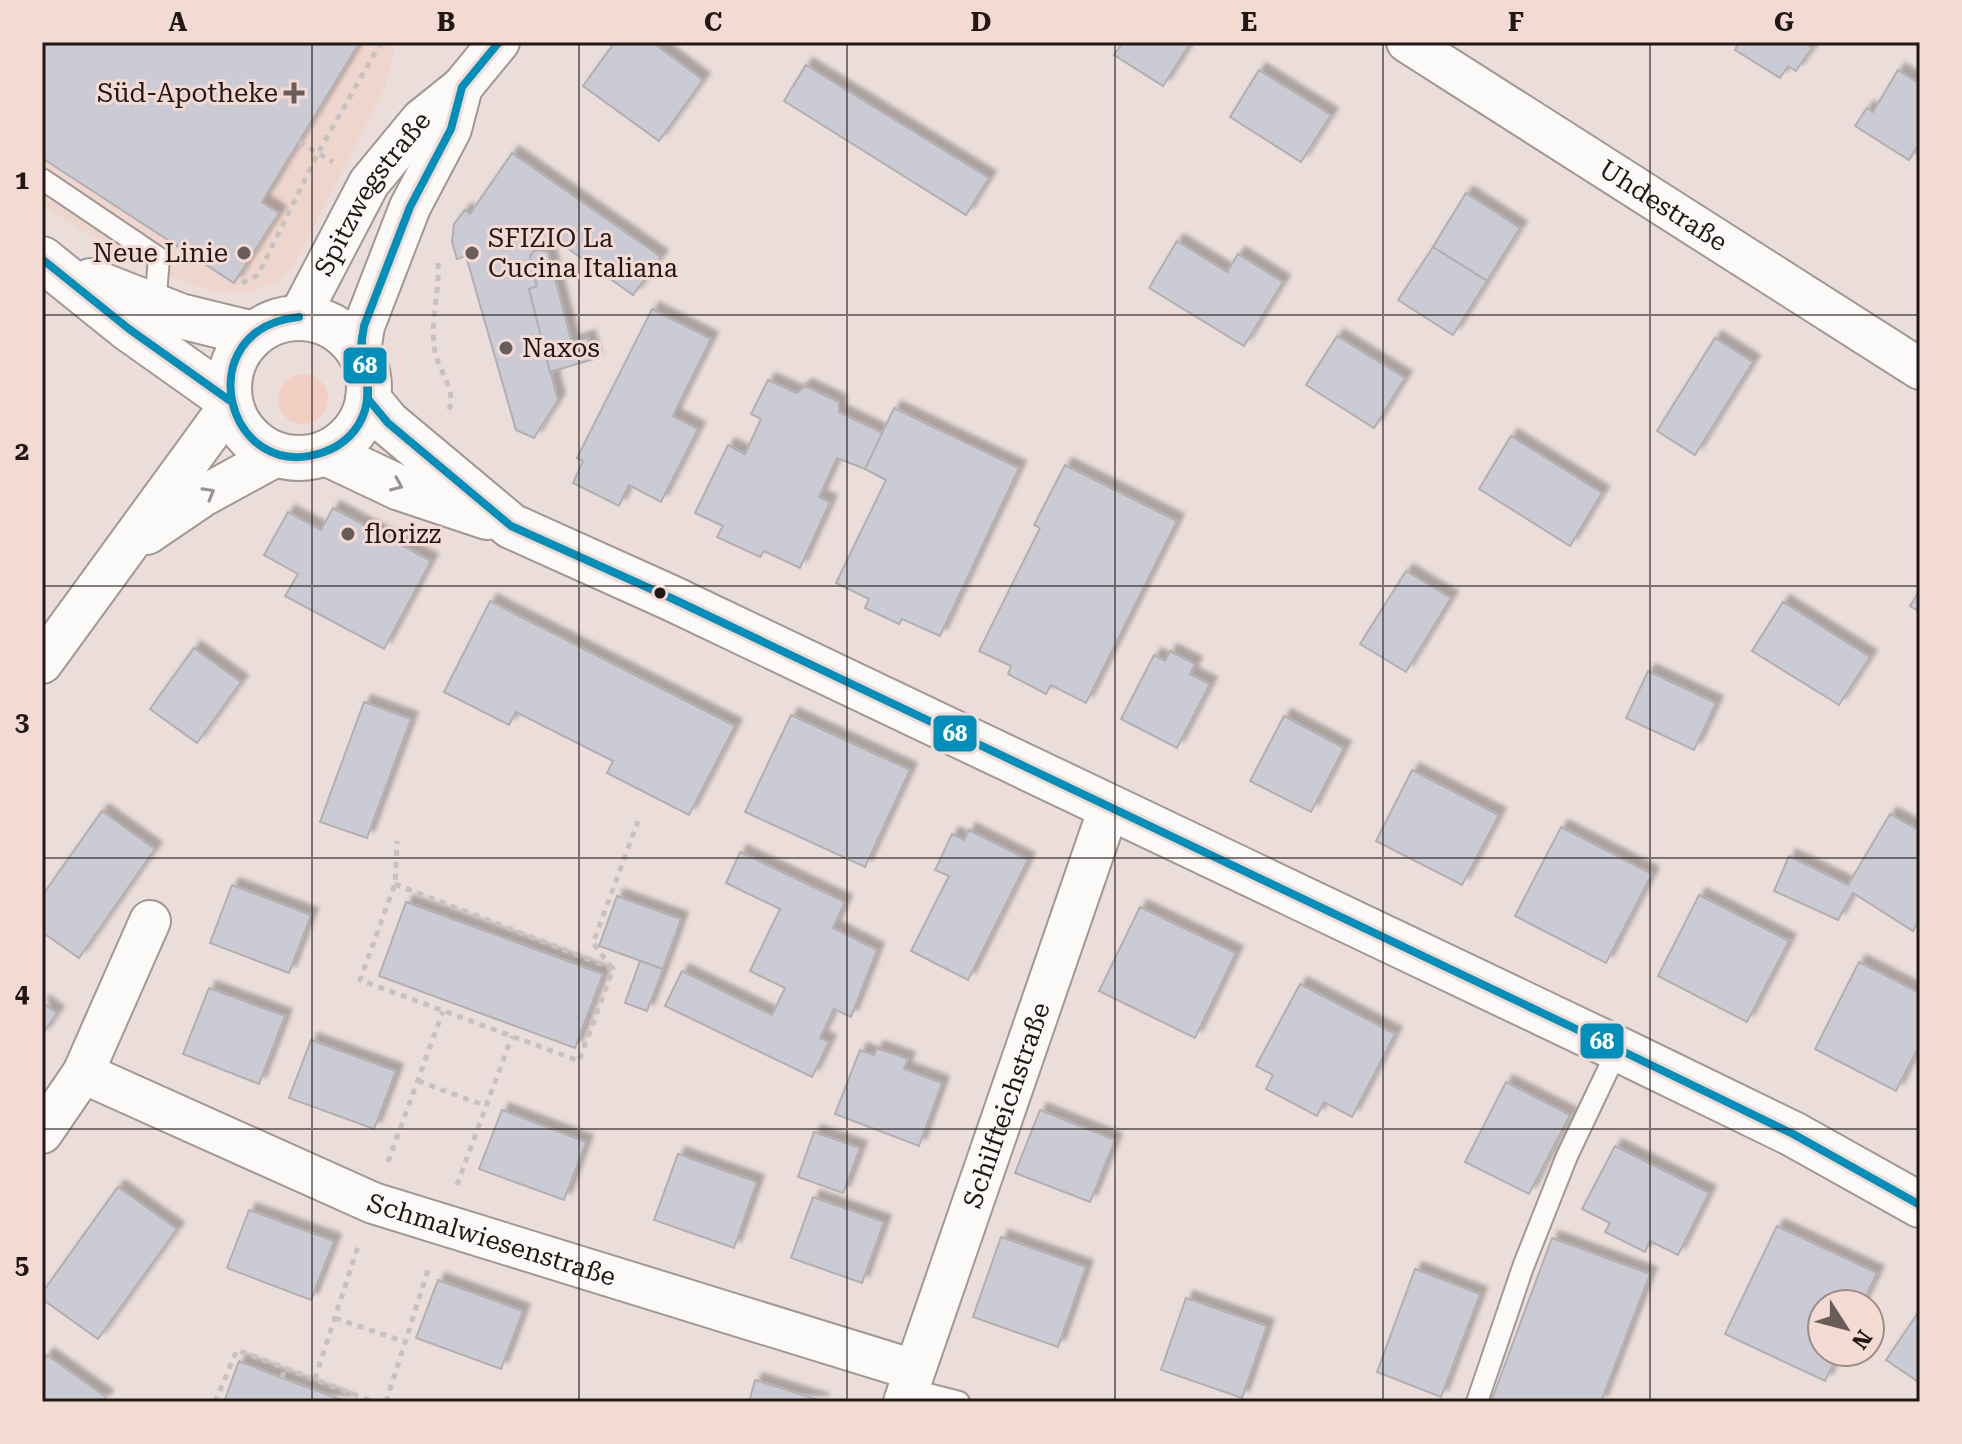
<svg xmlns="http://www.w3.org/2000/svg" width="1962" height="1444" font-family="'Roboto Serif',serif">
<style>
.built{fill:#eed6ce}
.green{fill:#f3cfc3}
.building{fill:#cbcbd6;stroke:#b2afb0;stroke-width:2;filter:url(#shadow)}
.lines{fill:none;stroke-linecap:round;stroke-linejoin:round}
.service-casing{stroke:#a19895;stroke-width:24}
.minor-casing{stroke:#a19895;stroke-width:44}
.tertiary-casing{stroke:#a19895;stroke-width:48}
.path{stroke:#c7c2c1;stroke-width:5;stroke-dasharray:6 6;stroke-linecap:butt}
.service{stroke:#fcfaf9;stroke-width:20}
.minor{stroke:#fcfaf9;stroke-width:40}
.tertiary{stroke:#fcfaf9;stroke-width:44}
.bus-1-casing{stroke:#f3dad2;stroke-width:14}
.bus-1{stroke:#008fba;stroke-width:8}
.oneway{stroke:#999493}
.grid{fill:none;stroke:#211816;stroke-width:2;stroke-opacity:0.55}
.poi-dot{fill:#685d5b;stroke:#f3dad2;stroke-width:3}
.bus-dot{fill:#211816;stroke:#f3dad2;stroke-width:3}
.labels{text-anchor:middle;stroke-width:6;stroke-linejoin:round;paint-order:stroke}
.poi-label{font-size:26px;fill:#211816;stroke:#f3dad2;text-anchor:start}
.street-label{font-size:26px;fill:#211816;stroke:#f3dad2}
.line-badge{stroke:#f3dad2;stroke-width:3}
.badge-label{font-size:22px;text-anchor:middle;font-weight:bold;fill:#fff}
.neatline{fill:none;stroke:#211816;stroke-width:3}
.grid-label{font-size:26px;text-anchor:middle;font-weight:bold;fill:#211816}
</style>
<defs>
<filter id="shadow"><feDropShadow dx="7" dy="-7" stdDeviation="2" flood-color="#0004"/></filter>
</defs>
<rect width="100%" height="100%" fill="#ebdeda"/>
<!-- built -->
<polygon class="built" points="42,42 396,42 385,88 299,256 279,281 246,292 212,292 138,265 42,206"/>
<!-- green -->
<circle class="green" cx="303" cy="399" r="25"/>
<!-- building -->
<g class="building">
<polygon points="42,42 360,42 262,202 279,213 234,283 42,158"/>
<polygon points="615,42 652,42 703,80 659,141 583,86"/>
<polygon points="1123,42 1191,42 1163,86 1114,55"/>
<polygon points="1739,42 1803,42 1812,48 1796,71 1788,66 1780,78 1735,50"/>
<polygon points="806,65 989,178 966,215 784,101"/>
<polygon points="1259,70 1331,115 1301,162 1230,117"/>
<polygon points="1898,70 1920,84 1920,142 1909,160 1855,126 1867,108 1873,112"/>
<polygon points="512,153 661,257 633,295 556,240 548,251 535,250 530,256 537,286 529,289 558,400 534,438 516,430 466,256 457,259 452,242 454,224 465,210 470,214"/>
<polygon points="1466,193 1520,228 1487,281 1433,247"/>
<polygon points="1177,241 1227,272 1238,254 1283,282 1244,346 1149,288"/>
<polygon points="1433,247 1487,281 1453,335 1398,300"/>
<polygon points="535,250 548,251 572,343 588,337 594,359 550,372 529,289 537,286 530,256"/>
<polygon points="652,309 711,339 673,416 698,429 661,502 629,485 619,506 573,483 583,461 577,458"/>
<polygon points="1337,336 1405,378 1374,428 1306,385"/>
<polygon points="1715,338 1753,362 1695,455 1657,431"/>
<polygon points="768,380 797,393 805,386 839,402 839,412 883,433 865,469 837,458 819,497 830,502 800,568 764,551 760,557 717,537 723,526 695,513 728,445 745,454 761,419 751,414"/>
<polygon points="894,408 1019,468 940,636 902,619 899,624 865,608 869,599 836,583 886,480 865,469"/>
<polygon points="1511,436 1602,493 1570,546 1479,489"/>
<polygon points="1065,465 1177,521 1086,703 1051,685 1046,694 1008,674 1011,666 979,651 1040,528 1034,525"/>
<polygon points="333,508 431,561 384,649 285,596 298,574 264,555 288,512 321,530"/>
<polygon points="1406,571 1451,598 1406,672 1360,644"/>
<polygon points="1920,590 1920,612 1910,606"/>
<polygon points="490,601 735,726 689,815 607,773 613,761 516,712 509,725 444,692"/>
<polygon points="1783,602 1870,657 1839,705 1752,651"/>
<polygon points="194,648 241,682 197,743 150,709"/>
<polygon points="1170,651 1195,664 1190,674 1210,684 1177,748 1121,719 1154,655 1165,661"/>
<polygon points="1648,671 1716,703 1694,750 1626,718"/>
<polygon points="364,702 411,719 367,838 320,822"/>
<polygon points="791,715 910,770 865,867 745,812"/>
<polygon points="1284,716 1344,748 1311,812 1250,781"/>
<polygon points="1412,770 1499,815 1462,885 1376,841"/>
<polygon points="102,811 155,849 79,958 42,932 42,896"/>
<polygon points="1890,814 1920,831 1920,919 1913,931 1853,893 1838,920 1774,891 1789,856 1848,885"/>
<polygon points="1561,827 1652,874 1606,963 1515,916"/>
<polygon points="969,830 1028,860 968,980 911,951 949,876 935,870 952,834 964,840"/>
<polygon points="740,852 845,902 833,928 877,950 851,1017 834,1009 820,1038 829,1042 812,1077 665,1006 682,971 772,1015 785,988 750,971 780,909 726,883"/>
<polygon points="232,885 311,915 289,973 210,943"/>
<polygon points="1699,895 1789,941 1747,1022 1658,976"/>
<polygon points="617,896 681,919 663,969 599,946"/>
<polygon points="406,902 603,974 575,1048 379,976"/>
<polygon points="1140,907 1236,953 1195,1038 1099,991"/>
<polygon points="640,961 663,969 647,1011 625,1003"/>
<polygon points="1859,962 1920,993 1920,1044 1896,1091 1815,1049"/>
<polygon points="1300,984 1395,1034 1352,1117 1324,1102 1317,1116 1266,1089 1273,1075 1256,1066"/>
<polygon points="209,988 285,1016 259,1084 183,1054"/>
<polygon points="42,1002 57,1013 42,1035"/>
<polygon points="311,1040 396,1071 374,1129 289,1098"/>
<polygon points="877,1048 908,1059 904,1069 942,1083 919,1146 835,1114 860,1050 874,1055"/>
<polygon points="1506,1082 1570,1115 1529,1194 1465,1162"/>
<polygon points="502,1110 586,1142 564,1200 479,1169"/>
<polygon points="1040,1110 1115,1140 1090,1202 1015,1173"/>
<polygon points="814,1132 860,1148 843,1193 798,1177"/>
<polygon points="1615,1146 1709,1193 1678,1255 1650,1241 1645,1252 1605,1232 1610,1223 1582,1209"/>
<polygon points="678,1154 757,1182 734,1248 654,1220"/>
<polygon points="118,1187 177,1229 98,1339 42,1299 42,1293"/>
<polygon points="813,1197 884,1222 862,1283 791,1258"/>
<polygon points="249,1210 334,1241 311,1300 227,1268"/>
<polygon points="1777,1226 1877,1273 1862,1304 1822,1304 1822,1352 1839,1352 1825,1381 1725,1334"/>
<polygon points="1001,1237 1086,1267 1058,1347 973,1317"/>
<polygon points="1552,1238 1650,1274 1601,1402 1491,1402"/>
<polygon points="1415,1269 1480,1294 1441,1397 1377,1372"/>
<polygon points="438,1280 523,1311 501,1369 416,1338"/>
<polygon points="1186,1298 1267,1326 1242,1398 1161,1370"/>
<polygon points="1920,1310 1920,1383 1886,1360"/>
<polygon points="47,1355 106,1397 103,1402 42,1402 42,1362"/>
<polygon points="239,1361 282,1378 348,1402 224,1402"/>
<polygon points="755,1380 822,1401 822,1402 749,1402"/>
</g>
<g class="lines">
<!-- service casing -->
<g class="service-casing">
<g id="service">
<polyline points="42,179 159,258 155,306"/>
<polyline points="908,1389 959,1402"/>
<polyline points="1477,1402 1523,1267 1567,1156 1618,1049"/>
</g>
</g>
<!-- minor casing -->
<g class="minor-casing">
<g id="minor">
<path id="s1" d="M1407,42L1920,369"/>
<path id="s2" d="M299,317L369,183L421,120L462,87"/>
<polyline points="360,352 364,326 410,207 451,129 462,87 499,42"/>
<polyline points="147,534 203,496 278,455"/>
<polyline points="42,663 230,405"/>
<path id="s3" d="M83,1073L373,1203L914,1370"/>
<polyline points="42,1133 83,1073 150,921"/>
<path id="s4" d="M904,1402L1109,808"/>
</g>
</g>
<!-- tertiary casing -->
<g class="tertiary-casing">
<g id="tertiary">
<polyline points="42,259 129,329 229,400"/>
<polyline points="91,281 180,316 253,334"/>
<circle cx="299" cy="388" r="70"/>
<polyline points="368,399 388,423 511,526 671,598 1618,1049 1793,1134 1920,1205"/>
<polyline points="326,453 400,488 487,517"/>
</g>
</g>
<!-- path -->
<g class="path">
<polyline points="299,142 333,162"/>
<path d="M438,263C440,295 429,319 435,352C439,372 458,392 448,412"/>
<polyline points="242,283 258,275 318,153 381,42"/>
<polyline points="395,884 613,969 579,1061 360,980 395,884 397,841"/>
<polyline points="612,968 593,943 638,821"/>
<polyline points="418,1081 486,1106"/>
<polyline points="388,1162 443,1011"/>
<polyline points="457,1185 512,1036"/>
<polyline points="335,1318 405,1342"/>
<polyline points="282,1378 285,1368"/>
<polyline points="315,1379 359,1243"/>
<polyline points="215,1402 237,1350 374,1402"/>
<polyline points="386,1402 429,1267"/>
</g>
<!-- service -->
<use href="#service" class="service"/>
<!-- minor -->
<use href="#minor" class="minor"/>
<!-- tertiary -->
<use href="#tertiary" class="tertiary"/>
<!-- bus-1 casing -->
<g class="bus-1-casing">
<g id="bus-1">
<polyline points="499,42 462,87 451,129 410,207 364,326 360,352 368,375 368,399 388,423 511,526 671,598 1618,1049 1793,1134 1920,1205"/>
<polyline points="42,259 129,329 229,400"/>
<path d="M299,317C186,329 226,487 324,452C344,445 359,430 365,410C372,386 361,361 362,337"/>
</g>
</g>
<!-- bus-1 -->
<use href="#bus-1" class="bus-1"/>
</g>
<!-- one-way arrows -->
<defs><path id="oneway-chevron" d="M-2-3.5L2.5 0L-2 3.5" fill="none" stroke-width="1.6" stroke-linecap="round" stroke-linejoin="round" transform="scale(2)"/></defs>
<g class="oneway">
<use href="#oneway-chevron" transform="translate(397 485) rotate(23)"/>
<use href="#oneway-chevron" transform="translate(209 493) rotate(-30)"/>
</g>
<!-- grid -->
<path class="grid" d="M312,42V1402M579,42V1402M847,42V1402M1115,42V1402M1383,42V1402M1650,42V1402M42,315H1920M42,586H1920M42,858H1920M42,1129H1920"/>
<!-- markers -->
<g class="poi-dot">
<path d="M290 81h8v8h8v8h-8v8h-8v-8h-8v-8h8z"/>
<circle cx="244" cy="253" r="8"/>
<circle cx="472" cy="253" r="8"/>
<circle cx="506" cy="348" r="8"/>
<circle cx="348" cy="534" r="8"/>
</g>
<circle class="bus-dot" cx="660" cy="593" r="7"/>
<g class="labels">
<!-- poi labels -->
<g class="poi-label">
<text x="278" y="102" text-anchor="end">Süd-Apotheke</text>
<text x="488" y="247">SFIZIO La<tspan x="488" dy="30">Cucina Italiana</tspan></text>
<text x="228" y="262" text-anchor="end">Neue Linie</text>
<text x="522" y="357">Naxos</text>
<text x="364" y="543">florizz</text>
</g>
<!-- street labels -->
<g class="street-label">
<text dy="9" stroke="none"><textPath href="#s2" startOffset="144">Spitzwegstraße</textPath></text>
<text dy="9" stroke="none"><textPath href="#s1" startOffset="304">Uhdestraße</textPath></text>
<text dy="9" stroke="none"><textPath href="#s4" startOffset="314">Schilfteichstraße</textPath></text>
<text dy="9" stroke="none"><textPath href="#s3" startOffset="442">Schmalwiesenstraße</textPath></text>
</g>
</g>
<g class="line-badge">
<rect x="342" y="346" width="46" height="39" rx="8" fill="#008fba"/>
<rect x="932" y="714" width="46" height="39" rx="8" fill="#008fba"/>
<rect x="1579" y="1022" width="46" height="38" rx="8" fill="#008fba"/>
</g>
<g class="badge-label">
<text x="365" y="373">68</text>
<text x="955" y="741">68</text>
<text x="1602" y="1049">68</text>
</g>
<!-- border -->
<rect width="1962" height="1444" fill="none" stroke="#f3dad2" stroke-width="88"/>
<!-- north arrow -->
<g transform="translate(1846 1328) rotate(126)"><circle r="38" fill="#f3dad2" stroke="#9f8c87" stroke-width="2"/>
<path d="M0-6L14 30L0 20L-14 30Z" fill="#685d5b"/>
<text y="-12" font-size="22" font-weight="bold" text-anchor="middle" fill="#211816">N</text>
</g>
<rect x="44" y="44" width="1874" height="1356" class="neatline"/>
<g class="grid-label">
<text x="178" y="31">A</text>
<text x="446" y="31">B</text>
<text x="713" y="31">C</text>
<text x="981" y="31">D</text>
<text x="1249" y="31">E</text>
<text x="1516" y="31">F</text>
<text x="1784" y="31">G</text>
<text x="22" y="189">1</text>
<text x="22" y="460">2</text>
<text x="22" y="731">3</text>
<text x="22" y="1002">4</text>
<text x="22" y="1274">5</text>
</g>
</svg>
